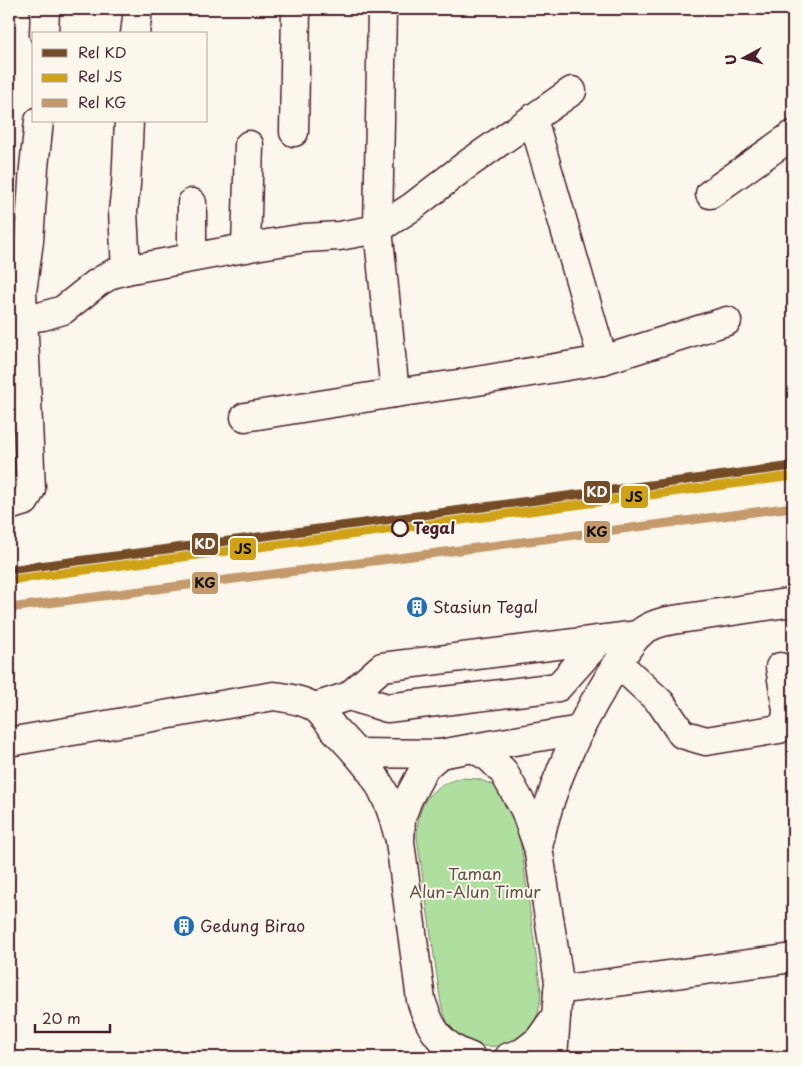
<svg xmlns="http://www.w3.org/2000/svg" width="802" height="1066" font-family="'Playpen Sans',sans-serif">
<style>
.green{fill:#aedf9f;stroke:#7c7f65}
.lines{fill:none;stroke-linecap:round;stroke-linejoin:round}
.minor-casing{stroke:#4a1f2b;stroke-width:31}
.minor{stroke:#fbf7ec;stroke-width:28}
.rail-1-casing{stroke:#fbf7ec;stroke-width:12}
.rail-2-casing{stroke:#fbf7ec;stroke-width:12}
.rail-3-casing{stroke:#fbf7ec;stroke-width:12}
.rail-1{stroke:#744c28;stroke-width:9}
.rail-2{stroke:#d0a214;stroke-width:9}
.rail-3{stroke:#c49a6c;stroke-width:9}
.stop-dot{fill:#fbf7ec;stroke:#4a1f2b;stroke-width:2.5}
.labels{text-anchor:middle;stroke-width:4;stroke-linejoin:round;paint-order:stroke}
.stop-label{font-size:16px;font-weight:bold;fill:#4a1f2b;stroke:#fbf7ec;text-anchor:start}
.poi-label{font-size:16px;fill:#4a1f2b;stroke:#fbf7ec;text-anchor:start}
.park-label{font-size:16px;fill:#634f48;stroke:#fbf7ec}
.line-badge{stroke:#fbf7ec;stroke-width:2}
.badge-label{font-size:14px;text-anchor:middle;font-weight:bold;fill:#fff}
.pale-badge-label{font-size:14px;text-anchor:middle;font-weight:bold;fill:#111}
</style>
<rect width="100%" height="100%" fill="#fbf7ec"/>
<filter id="ink" filterUnits="userSpaceOnUse"><feTurbulence type="fractalNoise" baseFrequency=".02" numOctaves="2"/><feDisplacementMap in="SourceGraphic" scale="10" xChannelSelector="R" yChannelSelector="G"/><feConvolveMatrix kernelMatrix="1 2 1 2 8 2 1 2 1" color-interpolation-filters="sRGB"/></filter>
<g filter="url(#ink)">
<!-- green -->
<path class="green" d="M461,778L478,779L493,785L505,795L518,824L541,992C540,1002 540,1012 534,1022C519,1051 477,1054 454,1032C447,1024 444,1014 441,1004L417,837C418,803 428,787 461,778Z"/>
<g class="lines">
<!-- minor casing -->
<g class="minor-casing">
<g id="minor">
<polyline points="382,9 378,229 395,393"/>
<polyline points="44,34 45,9"/>
<polyline points="135,34 138,9"/>
<polyline points="533,119 603,360"/>
<polyline points="294,132 296,9"/>
<polyline points="710,194 793,135"/>
<polyline points="246,248 249,145"/>
<polyline points="192,257 192,203"/>
<polyline points="126,270 123,211 126,185 129,121"/>
<polyline points="23,319 43,316 63,310 97,283 112,274 126,270 261,245 305,238 339,236 378,229 412,207 465,166 572,91"/>
<polyline points="245,417 395,393 465,383 603,360 727,321"/>
<polyline points="9,506 25,501 31,489 22,292 29,241 34,167 39,121"/>
<polyline points="618,663 661,703 682,734 706,741 779,729 786,721 787,710 780,667"/>
<polyline points="349,696 387,708 558,687 600,640"/>
<polyline points="315,707 349,696 382,667 638,635"/>
<path d="M9,742L274,696C287,698 303,700 314,707C322,712 329,723 335,730C368,764 387,786 398,834"/>
<polyline points="473,748 580,730"/>
<polyline points="358,753 440,754"/>
<path d="M538,847C550,787 576,731 608,679C617,665 626,648 638,635C647,626 660,622 673,620L793,602"/>
<polyline points="558,990 793,958"/>
<path d="M471,1057C441,1047 430,1029 421,1000L400,842L401,818L408,799L425,767L440,754L473,748L490,758L503,771L525,810L538,847L559,982L556,1016L539,1040L522,1053L509,1057"/>
<polyline points="553,1057 556,1016"/>
</g>
</g>
<!-- minor -->
<use href="#minor" class="minor"/>
<!-- rail-1 casing -->
<g class="rail-1-casing">
<polyline id="rail-1" points="9,570 793,466"/>
</g>
<!-- rail-2 casing -->
<g class="rail-2-casing">
<polyline id="rail-2" points="10,580 793,476"/>
</g>
<!-- rail-3 casing -->
<g class="rail-3-casing">
<polyline id="rail-3" points="9,608 793,507"/>
</g>
<!-- rail-1 -->
<use href="#rail-1" class="rail-1"/>
<!-- rail-2 -->
<use href="#rail-2" class="rail-2"/>
<!-- rail-3 -->
<use href="#rail-3" class="rail-3"/>
</g>
</g>
<!-- icons -->
<defs>
<g id="building-disc" transform="scale(1.125)"><circle r="9.5" fill="#1f6fb2" stroke="#fbf7ec"/><path d="M-4-6H4V6H1V3H-1V6H-4ZM-2.5-4.3h1.7v1.8h-1.7ZM.8-4.3h1.7v1.8H.8ZM-2.5-1h1.7V.8h-1.7ZM.8-1h1.7V.8H.8Z" fill="#fff"/></g>
</defs>
<g fill-rule="evenodd">
<use href="#building-disc" x="417" y="607"/>
<use href="#building-disc" x="184" y="926"/>
</g>
<!-- markers -->
<circle class="stop-dot" cx="400" cy="528" r="8"/>
<g class="labels">
<!-- stop labels -->
<g class="stop-label">
<text x="413" y="534">Tegal</text>
</g>
<!-- poi labels -->
<g class="poi-label">
<text x="433" y="613">Stasiun Tegal</text>
<text x="200" y="932">Gedung Birao</text>
</g>
<!-- park labels -->
<g class="park-label">
<text x="475" y="880">Taman<tspan x="475" dy="18">Alun-Alun Timur</tspan></text>
</g>
</g>
<g class="line-badge">
<rect x="583" y="480" width="28" height="24" rx="5" fill="#744c28"/>
<rect x="620" y="485" width="29" height="24" rx="5" fill="#d0a214"/>
<rect x="583" y="520" width="28" height="24" rx="5" fill="#c49a6c"/>
<rect x="191" y="532" width="28" height="24" rx="5" fill="#744c28"/>
<rect x="229" y="537" width="28" height="24" rx="5" fill="#d0a214"/>
<rect x="191" y="571" width="28" height="24" rx="5" fill="#c49a6c"/>
</g>
<g class="badge-label">
<text x="597" y="497">KD</text>
<text x="205" y="549">KD</text>
</g>
<g class="pale-badge-label">
<text x="634" y="502">JS</text>
<text x="597" y="537">KG</text>
<text x="243" y="554">JS</text>
<text x="205" y="588">KG</text>
</g>
<!-- margin -->
<rect width="802" height="1066" fill="none" stroke="#fbf7ec" stroke-width="30"/>
<rect x="15" y="15" width="772" height="1036" fill="none" stroke="#4a1f2b" stroke-width="2" filter="url(#ink)"/>
<!-- legend -->
<rect x="32" y="32" width="175" height="90" fill="#fbf7ec" stroke="#b4a19f"/>
<rect x="42" y="49" width="25" height="8" fill="#744c28" stroke="#b4a19f"/>
<text x="78" y="58" font-size="15" fill="#4a1f2b">Rel KD</text>
<rect x="42" y="74" width="25" height="8" fill="#d0a214" stroke="#b4a19f"/>
<text x="78" y="82" font-size="15" fill="#4a1f2b">Rel JS</text>
<rect x="42" y="99" width="25" height="8" fill="#c49a6c" stroke="#b4a19f"/>
<text x="78" y="108" font-size="15" fill="#4a1f2b">Rel KG</text>
<!-- north arrow -->
<g transform="translate(744 58) rotate(263)" stroke="#fbf7ec" stroke-width="4" paint-order="stroke">
<path d="M0-4L9 19L0 12L-9 19Z" fill="#4a1f2b"/>
<text y="-8" font-size="14" font-weight="bold" text-anchor="middle" fill="#4a1f2b">U</text>
</g>
<!-- scale -->
<path d="M35 1024v8h75v-8" fill="none" stroke="#4a1f2b" stroke-width="2.5"/>
<text x="42" y="1024" font-size="15" fill="#4a1f2b" stroke="#fbf7ec" stroke-width="4" paint-order="stroke">20 m</text>
</svg>
